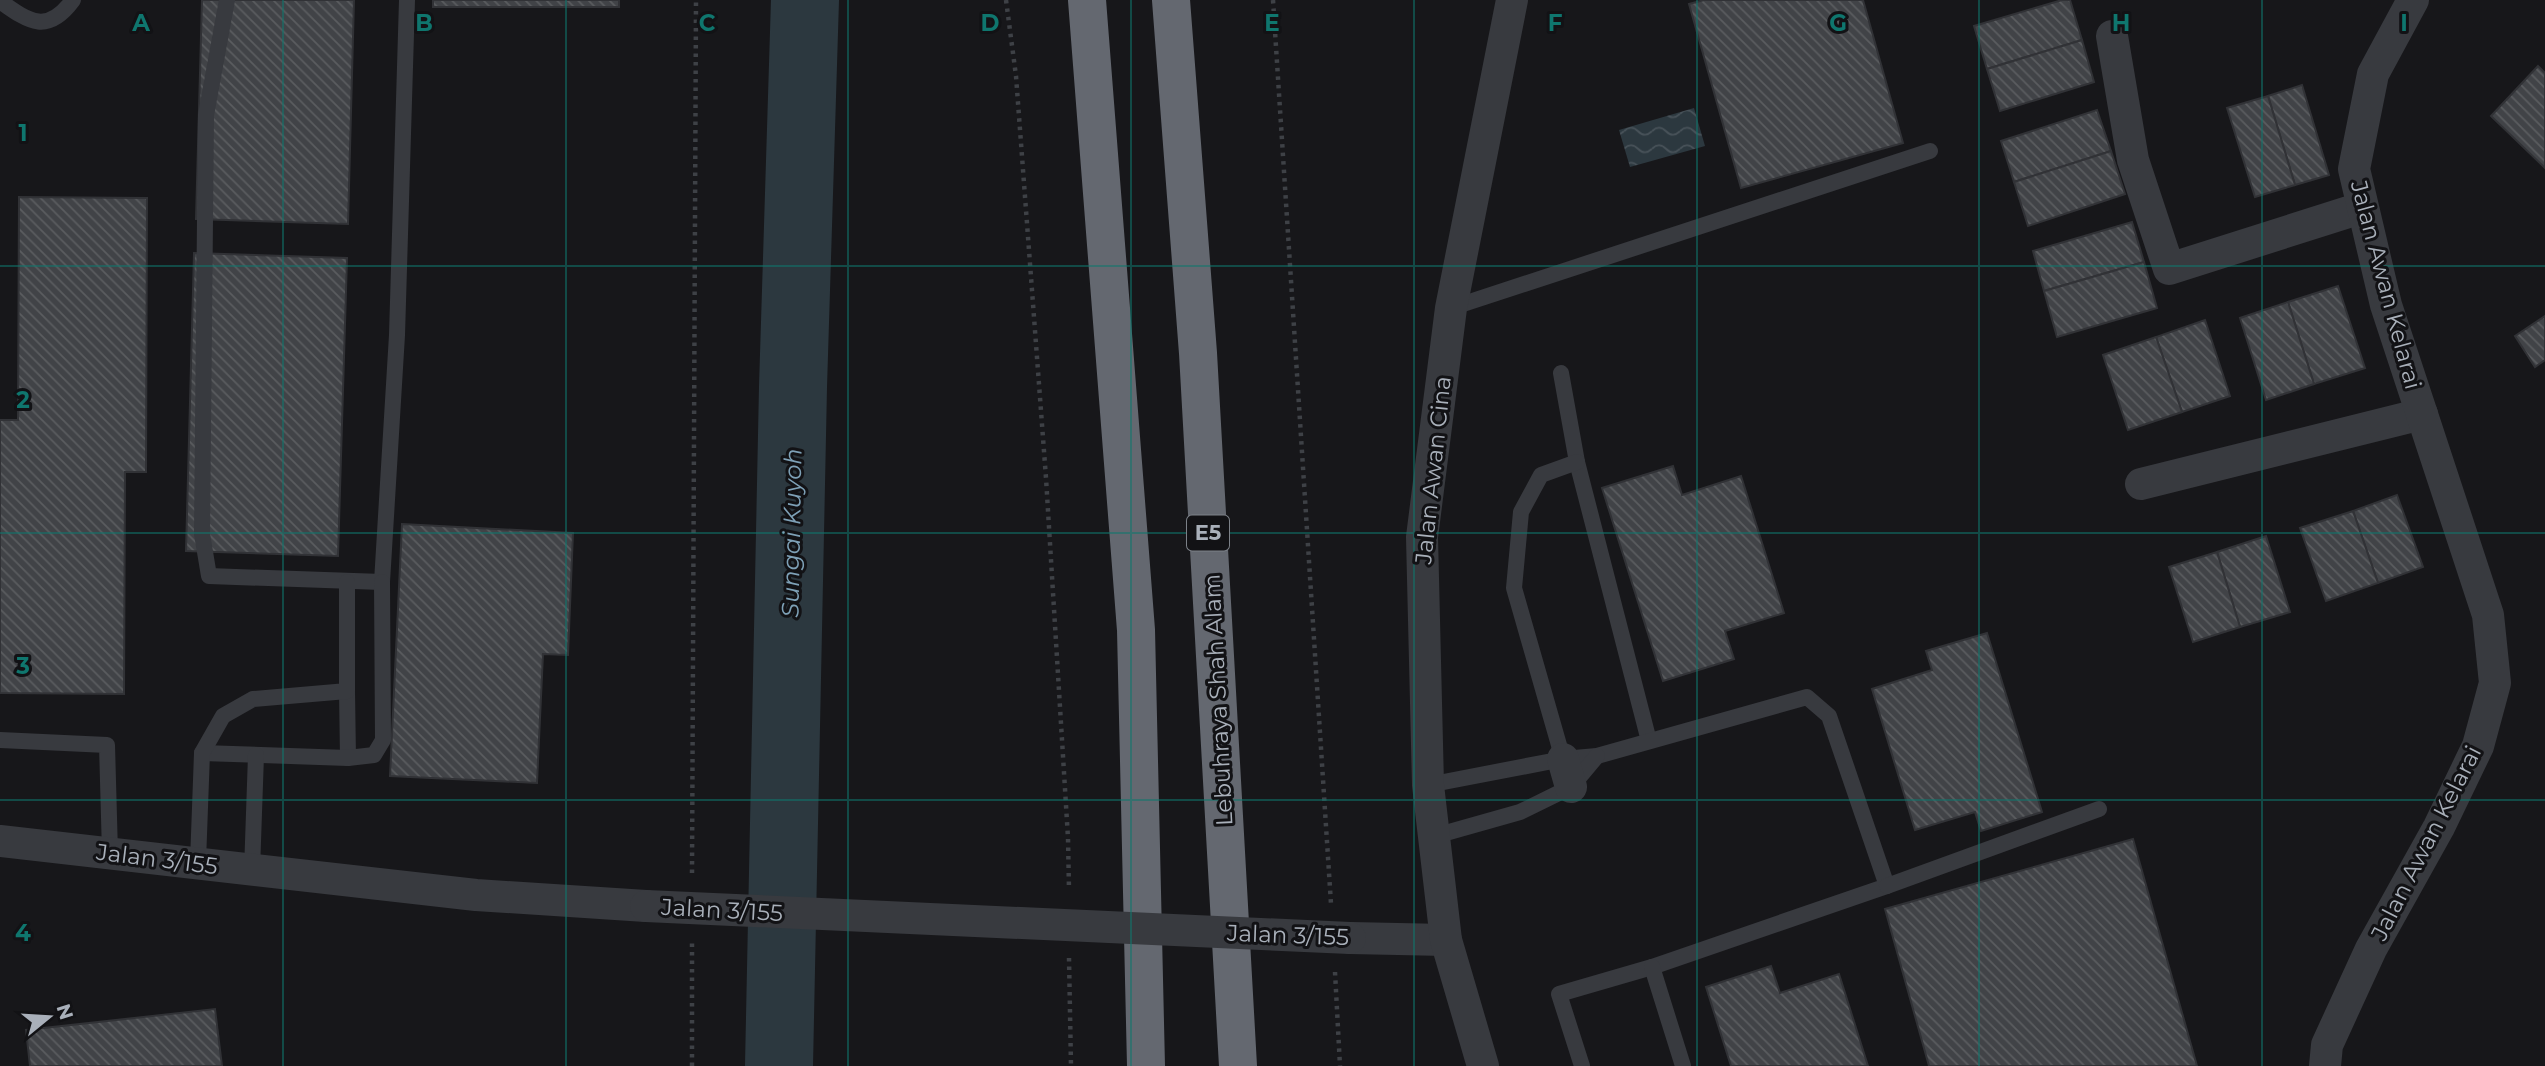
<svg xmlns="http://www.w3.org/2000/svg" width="2545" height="1066" font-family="Montserrat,sans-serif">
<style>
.water{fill:url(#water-waves)}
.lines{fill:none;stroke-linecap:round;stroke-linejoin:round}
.river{stroke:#2c383f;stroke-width:68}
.building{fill:url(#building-back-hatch);stroke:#313236;stroke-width:2}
.path{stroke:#3e4146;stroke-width:4.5;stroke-dasharray:3.5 5;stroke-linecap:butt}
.lane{stroke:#383a3f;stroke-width:16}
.street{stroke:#383a3f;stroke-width:32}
.highway{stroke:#646870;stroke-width:38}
.street-bridge{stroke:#383a3f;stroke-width:32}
.grid{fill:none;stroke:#0f766e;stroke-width:2;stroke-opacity:0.55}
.labels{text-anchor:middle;stroke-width:6;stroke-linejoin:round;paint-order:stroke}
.shield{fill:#121215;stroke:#7c8188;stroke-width:2}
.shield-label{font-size:21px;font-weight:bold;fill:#a9b0ba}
.street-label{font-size:23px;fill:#a9b0ba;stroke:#121215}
.water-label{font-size:24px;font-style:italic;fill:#7ea1b7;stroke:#121215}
.grid-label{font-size:23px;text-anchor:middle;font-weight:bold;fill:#0f766e;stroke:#121215;stroke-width:6;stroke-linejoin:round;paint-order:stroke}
</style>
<defs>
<pattern id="water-waves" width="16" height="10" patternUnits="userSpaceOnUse" patternTransform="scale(1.75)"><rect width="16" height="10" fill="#2c383f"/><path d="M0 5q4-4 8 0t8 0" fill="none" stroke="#485259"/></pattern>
<pattern id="building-back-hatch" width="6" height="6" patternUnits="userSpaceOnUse" patternTransform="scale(1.75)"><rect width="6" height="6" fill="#414347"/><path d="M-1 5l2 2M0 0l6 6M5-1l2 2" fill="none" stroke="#5a5c5f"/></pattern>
</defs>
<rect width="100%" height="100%" fill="#17171a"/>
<!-- water -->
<polygon class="water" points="1694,108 1705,146 1630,167 1619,130"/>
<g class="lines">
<!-- river -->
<polyline class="river" points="779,1066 793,387 805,0"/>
</g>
<!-- building -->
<g class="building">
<polygon points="202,0 354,0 348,224 196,219"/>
<rect x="433" y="0" width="186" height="7"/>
<polygon points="1704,0 1863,0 1903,143 1741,188 1689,4"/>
<polygon points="2062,0 2070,0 2082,40 1987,69 1974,26"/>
<polygon points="2082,40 2094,82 2000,111 1987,69"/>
<polygon points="2538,66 2545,73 2545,168 2491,116"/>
<polygon points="2302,85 2329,175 2295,185 2268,96"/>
<polygon points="2268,96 2295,185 2255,197 2227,108"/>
<polygon points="2097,110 2111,151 2014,182 2001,141"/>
<polygon points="2111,151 2125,194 2028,226 2014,182"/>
<polygon points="19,197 147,198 146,472 125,472 124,694 0,693 0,420 18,420"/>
<polygon points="2132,222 2144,262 2044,291 2033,251"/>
<polygon points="194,253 347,258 338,556 186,551"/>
<polygon points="2144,262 2157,308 2057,337 2044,291"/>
<polygon points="2338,286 2365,368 2314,384 2288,302"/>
<polygon points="2288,302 2314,384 2266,400 2240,318"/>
<polygon points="2545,316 2545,360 2535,367 2515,336"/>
<polygon points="2205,320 2230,396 2182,412 2156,337"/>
<polygon points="2156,337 2182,412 2128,430 2103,355"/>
<polygon points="1673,466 1682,495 1741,476 1784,613 1725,631 1734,659 1663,681 1602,488"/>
<polygon points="2397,495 2423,567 2378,583 2353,511"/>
<polygon points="2353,511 2378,583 2326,601 2300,528"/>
<polygon points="402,524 573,533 568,655 543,654 537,783 390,776"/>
<polygon points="2266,536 2290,612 2240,627 2217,552"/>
<polygon points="2217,552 2240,627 2193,642 2169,567"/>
<polygon points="1987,633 2042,812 1981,831 1975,812 1915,830 1872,689 1932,670 1926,651"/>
<polygon points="2133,839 2197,1066 1929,1066 1885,909"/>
<polygon points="1771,966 1780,993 1839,974 1868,1066 1731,1066 1706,987"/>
<polygon points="215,1009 222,1066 30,1066 26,1030"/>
</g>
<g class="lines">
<!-- path -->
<g class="path">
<polyline points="1006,0 1016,76 1046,478 1068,838 1069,890"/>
<polyline points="1273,0 1331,904"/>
<polyline points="692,873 696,0"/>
<polyline points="1069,958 1071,1066"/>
<polyline points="1335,972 1340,1066"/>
<polyline points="692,1066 692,941"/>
</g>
<!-- lane -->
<g class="lane">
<polyline points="227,0 206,115 202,534 209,576 382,582 397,335 407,0"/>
<path d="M0,1C30,23 48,34 73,0"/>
<polyline points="1451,308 1930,151"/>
<polyline points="1561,373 1577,462 1649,741"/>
<polyline points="347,691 348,758"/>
<polyline points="0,740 107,745 110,853"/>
<polyline points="202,753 348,758 374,755 383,740 382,582"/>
<polyline points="1563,759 1514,588 1521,512 1541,475 1577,462"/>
<polyline points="1428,785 1563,759 1597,756 1807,697 1829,716 1887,886 1652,967 1559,994 1582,1066"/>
<polyline points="1435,836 1520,812 1571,787 1597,756"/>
<polyline points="198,862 202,753 223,716 253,699 347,691 347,582"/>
<polyline points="252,871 256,755"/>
<polyline points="1887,886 2099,809"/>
<polyline points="1652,967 1683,1066"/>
</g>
<!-- street -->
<g class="street">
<polyline points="2112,36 2133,160 2169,269 2361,208"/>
<polyline points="2141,484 2422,414"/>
<polyline points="1563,759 1571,787"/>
<polyline points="0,841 476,895 646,906"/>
<polyline points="1350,938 1446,940"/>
<polyline points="1483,1066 1446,940 1428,785 1422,537 1451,308 1512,0"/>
<polyline points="2325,1066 2327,1045 2371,949 2439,827 2478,746 2495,683 2488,615 2386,305 2354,169 2373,74 2413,0"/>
</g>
<!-- highway -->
<g class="highway">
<polyline points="1087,0 1136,630 1146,1066"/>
<polyline points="1171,0 1198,353 1238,1066"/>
</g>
<!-- street-bridge -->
<polyline class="street-bridge" points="646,906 1350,938"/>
</g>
<!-- grid -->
<path class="grid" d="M283,0V1066M566,0V1066M848,0V1066M1131,0V1066M1414,0V1066M1697,0V1066M1979,0V1066M2262,0V1066M0,266H2545M0,533H2545M0,800H2545"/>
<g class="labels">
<!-- shield labels -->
<rect class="shield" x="1187" y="515.5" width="42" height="35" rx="5"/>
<g class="shield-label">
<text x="1208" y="540">E5</text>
</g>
<!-- street labels -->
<g class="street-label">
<text transform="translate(2386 285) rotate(75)" y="8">Jalan Awan Kelarai</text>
<text transform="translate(1433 470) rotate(-84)" y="8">Jalan Awan Cina</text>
<text transform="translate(1218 700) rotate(-93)" y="8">Lebuhraya Shah Alam</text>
<text transform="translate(2426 843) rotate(-63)" y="8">Jalan Awan Kelarai</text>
<text transform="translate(157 859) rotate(7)" y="8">Jalan 3/155</text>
<text transform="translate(722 910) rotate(3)" y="8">Jalan 3/155</text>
<text transform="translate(1288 935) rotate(2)" y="8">Jalan 3/155</text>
</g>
<!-- water labels -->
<g class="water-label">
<text transform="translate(792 533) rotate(-89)" y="8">Sungai Kuyoh</text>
</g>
</g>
<g class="grid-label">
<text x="141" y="31">A</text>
<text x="424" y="31">B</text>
<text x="707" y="31">C</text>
<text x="990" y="31">D</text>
<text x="1272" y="31">E</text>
<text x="1555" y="31">F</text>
<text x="1838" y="31">G</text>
<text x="2121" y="31">H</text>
<text x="2404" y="31">I</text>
<text x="23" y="141">1</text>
<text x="23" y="408">2</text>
<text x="23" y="674">3</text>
<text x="23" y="941">4</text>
</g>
<!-- north arrow -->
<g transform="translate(49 1017) rotate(72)" stroke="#121215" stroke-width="5" paint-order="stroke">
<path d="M0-5L12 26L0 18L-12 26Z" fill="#a9b0ba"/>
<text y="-10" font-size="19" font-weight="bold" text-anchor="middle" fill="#a9b0ba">N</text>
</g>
</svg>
